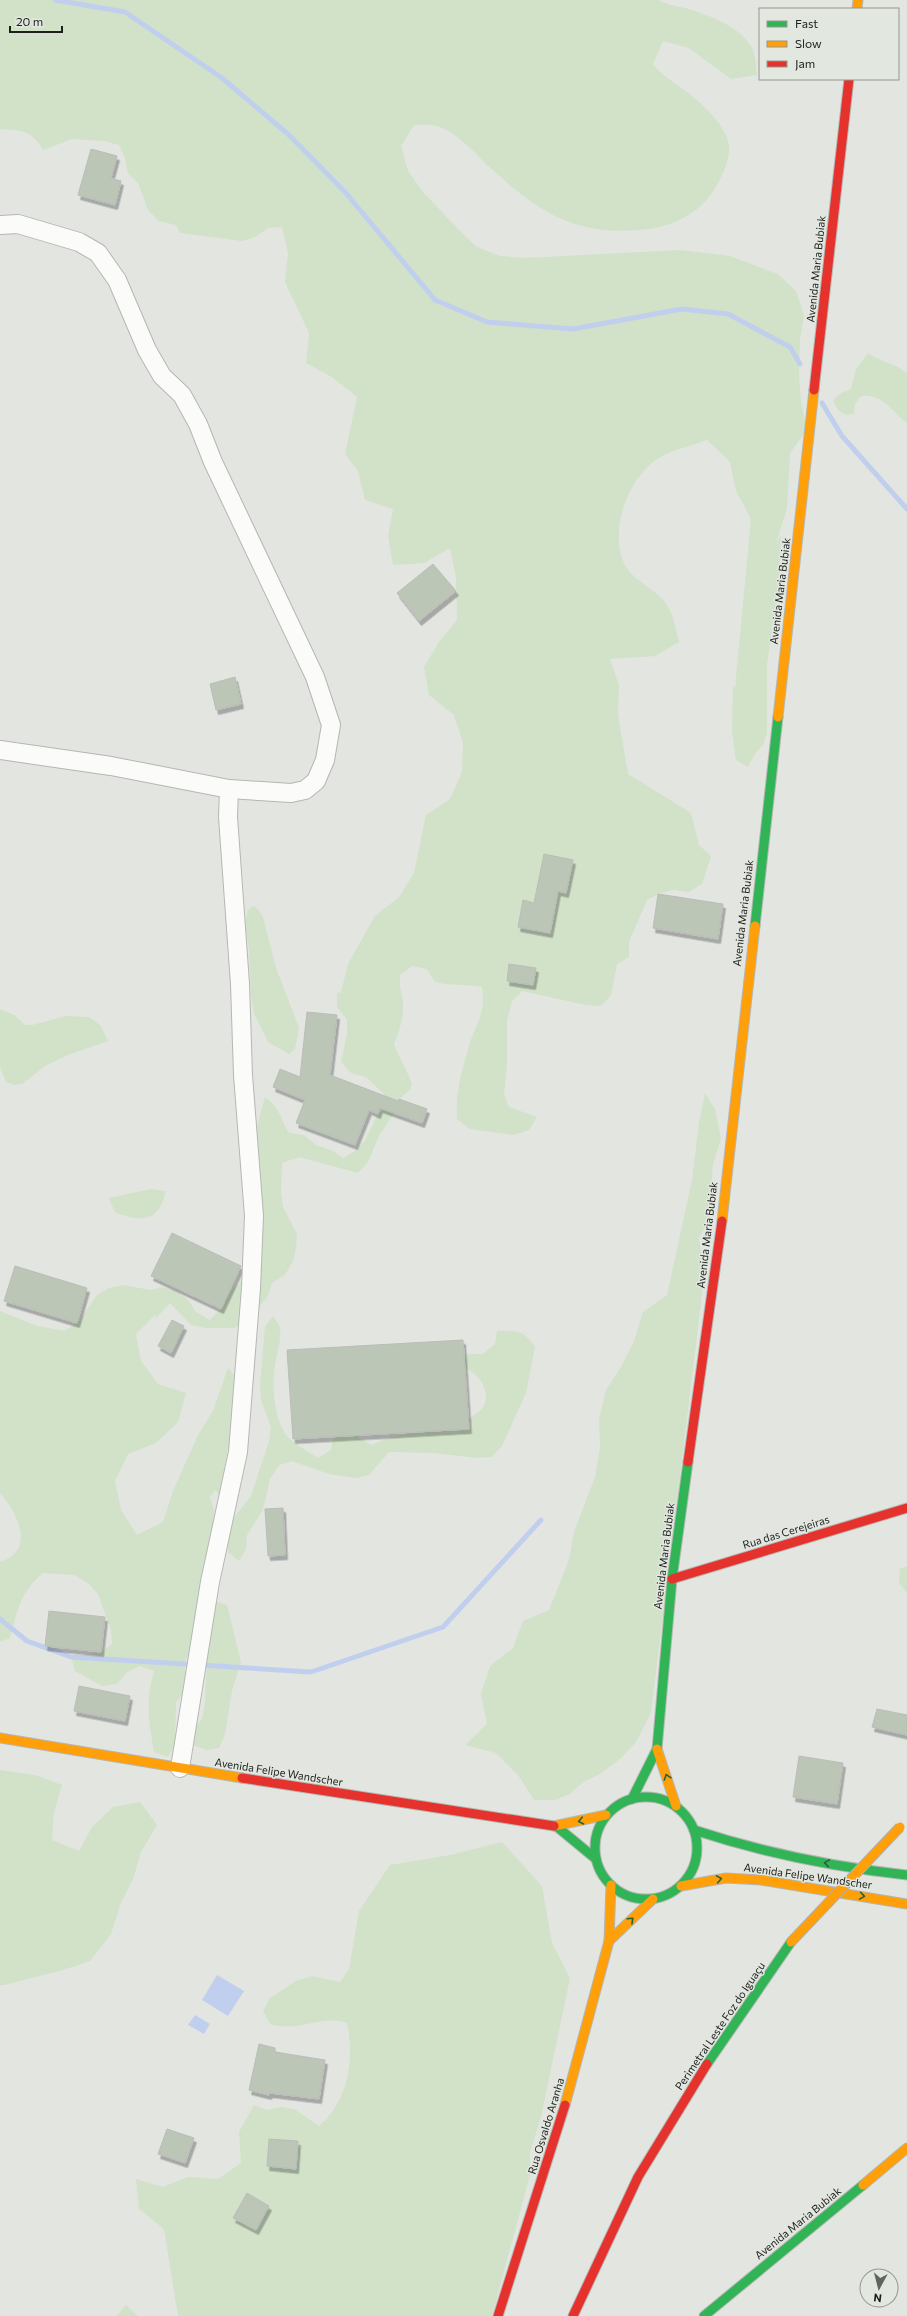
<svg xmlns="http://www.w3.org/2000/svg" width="907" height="2316" font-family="Commissioner,sans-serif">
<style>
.green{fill:#d1e2c8}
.water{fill:#c1cfee}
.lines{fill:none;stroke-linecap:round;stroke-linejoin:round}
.stream{stroke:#c1cfee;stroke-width:5}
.building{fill:#bcc6b6;stroke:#bbbcb9;filter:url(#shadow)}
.street-casing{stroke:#b5b7b4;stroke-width:20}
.fast-casing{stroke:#b5b7b4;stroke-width:11}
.slow-casing{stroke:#b5b7b4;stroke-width:11}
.jam-casing{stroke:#b5b7b4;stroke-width:11}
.street{stroke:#fbfbfa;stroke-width:18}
.fast{stroke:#30b455;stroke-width:9}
.slow{stroke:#ff9f0a;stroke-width:9}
.jam{stroke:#e5322d;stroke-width:9}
.slow-bridge-casing{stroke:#acb1b8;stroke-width:11;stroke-linecap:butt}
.slow-bridge{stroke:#ff9f0a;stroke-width:9}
.oneway{stroke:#266236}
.labels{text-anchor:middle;stroke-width:3;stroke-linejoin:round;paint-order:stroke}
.street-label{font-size:11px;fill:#1d1f1c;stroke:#e2e7df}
</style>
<defs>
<filter id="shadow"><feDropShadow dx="2.5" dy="4.5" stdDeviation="0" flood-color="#0004"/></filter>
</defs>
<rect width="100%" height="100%" fill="#e3e5e1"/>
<!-- green -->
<g class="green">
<path d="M0,0H659C669,6 680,6 692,10C713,17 743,28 753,50C756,57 756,68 757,75L731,79L689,48L663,41L653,64C661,74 669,79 680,87C697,99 727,124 729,146C731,158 719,184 712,193C694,217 669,228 639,230C570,235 537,210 487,165C474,152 458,134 440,127C433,124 421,125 414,125L401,146L408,171L423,192L459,230L477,247L500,256L525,258L680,250L730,256L778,274L796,291L804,315L800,340L799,374L801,402L807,430L790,453L787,508L776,544L781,535L779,577L767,665V733L763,745L755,754L748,767L736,760L732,732L733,685L735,688L751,519L736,491L730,462L707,440C690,446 667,451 653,462C626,483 608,535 626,567C635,582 661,592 668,607C674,617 676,631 679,642L655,656L610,659L619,685L618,714L628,774L691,813L699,845L711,856L702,884L689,892L673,890L658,894L647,900L629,942V957L617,964L611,995L601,1006L586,1005L522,991L512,1001L507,1021V1064L504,1094L509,1107L537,1117L529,1130L514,1135L470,1129L457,1119C455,1093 462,1070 469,1046C476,1022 486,1015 482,987C466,984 451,986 435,982L427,969L412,966L400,975C399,986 402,993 403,1004C404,1018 399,1031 394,1045L412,1083L410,1090L399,1099L394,1113L379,1136L368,1162L358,1173L299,1157L282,1163L281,1193L283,1207L297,1234L296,1248L293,1261L285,1275L272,1283L267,1298L256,1309V1130L265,1097C281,1109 279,1116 289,1133L304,1135L316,1145L331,1150L343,1158L355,1151L365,1140L378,1114L382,1111L388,1098L366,1077L351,1073L341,1062L347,1034V1020L337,1007V993L341,992L348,964L375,916L399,897L414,873L426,815L450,799L462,772L463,743L454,715L429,695L424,667L439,642L457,620L456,578L450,548L424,563L393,565L388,536L393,509L365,500L358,471L345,454L357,397L332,377L306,363L309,333L285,282L288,253L282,227L268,228L255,237L242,241L180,233L176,225L159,221L148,210L138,183L128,173L125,158L119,145L104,141L72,139L43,150C33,131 21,130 0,129Z"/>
<path d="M868,353C881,362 895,363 907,373V423C892,411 882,393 861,396L855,404L854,414L846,415L838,410L833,400L841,393L851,389L856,369Z"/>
<polygon points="254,906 259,910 263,917 276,968 299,1028 295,1049 289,1054 268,1042 254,1013 251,995 249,949 245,924 248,910"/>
<polygon points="0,1009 14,1015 25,1025 32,1025 66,1016 89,1017 101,1026 108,1041 68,1055 45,1066 22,1084 14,1085 6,1082 0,1067"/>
<polygon points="705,1093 715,1109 721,1139 713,1164 709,1219 699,1238 702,1258 703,1287 651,1713 636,1742 621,1758 600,1774 583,1782 570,1794 555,1800 534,1800 518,1775 496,1753 465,1745 487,1724 481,1694 490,1666 513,1648 523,1621 549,1610 569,1560 574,1532 595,1477 600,1448 599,1419 606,1390 621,1367 634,1341 643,1312 667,1295 692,1180 699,1123"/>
<path d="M151,1189L166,1191C159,1222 141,1223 115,1212L109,1198Z"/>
<path d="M248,1271L246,1319L235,1328H205L191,1325L170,1303L155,1319L156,1314L136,1334L141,1361L158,1384L186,1393L178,1422L156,1443L128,1454L115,1481L121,1510L137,1535L163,1522L173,1491L198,1435L213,1411L228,1368L241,1384L219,1494L215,1490L210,1497L214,1510L212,1539L196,1635L185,1662V1690L176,1702L175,1745L168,1757L154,1752C149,1722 145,1702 154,1671L140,1666L126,1673L117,1684L102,1686L75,1671L71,1657L101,1652L112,1644L111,1630L98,1594L88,1583L74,1575L43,1573C20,1592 17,1611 10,1638L0,1642V1562C36,1552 18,1512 0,1493V1311L37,1326L65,1331L80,1320L97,1295L109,1288L123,1285L151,1290L162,1287L176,1291L188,1300L196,1312L210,1320L223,1306L229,1292L240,1283Z"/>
<path d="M273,1316C275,1319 280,1325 280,1329C282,1340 275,1361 274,1372C272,1390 275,1416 284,1432C287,1439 311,1454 318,1458L331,1450L336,1421L354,1424L359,1438L372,1445C377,1443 381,1440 386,1439C407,1431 497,1429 485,1390C480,1373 467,1368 451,1363L467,1354H483L495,1344L497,1331C517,1330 524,1330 535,1347L526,1393L502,1446L492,1457L478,1458L433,1453L389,1452L369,1475L356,1478L329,1474L292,1461L279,1465L270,1479L263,1510L247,1535L246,1549L239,1561L228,1552V1537L232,1520L251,1496L269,1441L271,1427L261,1400L260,1385L265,1327Z"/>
<polygon points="907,1567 907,1593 899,1583 900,1568"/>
<polygon points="215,1601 227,1605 241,1662 232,1691 225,1734 219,1748 207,1750 193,1745 193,1731 202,1719 205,1703 207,1659 204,1643"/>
<polygon points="0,1770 35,1775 62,1785 54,1812 52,1840 79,1851 92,1827 113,1807 140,1802 157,1825 141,1852 133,1879 121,1903 111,1934 90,1961 63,1970 4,1985 0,1985"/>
<path d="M502,1842L542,1886L552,1943L570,1978L541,2117L530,2152V2175L492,2316H178L164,2229L139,2209L136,2179L163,2187L188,2177L218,2179L241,2163L239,2132L254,2105L267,2110L281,2107L294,2109L319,2126C348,2101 355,2060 347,2023C318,2014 302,2033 270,2024L263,2011L270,1998L296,1981L312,1976L340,1982L349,1969L359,1911L390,1865L450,1855Z"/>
<polygon points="126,2305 138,2316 117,2316"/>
</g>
<!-- water -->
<g class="water">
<polygon points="217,1975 244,1991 228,2016 202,2000"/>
<polygon points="195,2015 210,2024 204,2034 188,2025"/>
</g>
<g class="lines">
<!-- stream -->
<g class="stream">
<polyline points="55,0 125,12 222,78 289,135 345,192 435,300 487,322 573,329 682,309 728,314 790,347 800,364"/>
<polyline points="822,403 842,436 907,509"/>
<polyline points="0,1619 27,1641 71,1657 311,1672 443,1627 541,1520"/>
</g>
</g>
<!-- building -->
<g class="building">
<polygon points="91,149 117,156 111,178 121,181 115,205 78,195"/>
<polygon points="433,564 456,591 419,621 397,593"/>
<polygon points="235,677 241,704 216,710 210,684"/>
<polygon points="544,854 573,860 566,893 558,891 550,933 518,927 523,900 534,903"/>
<polygon points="658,894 723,904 718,939 653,928"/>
<polygon points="509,964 536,968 533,985 507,981"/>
<polygon points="307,1012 337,1015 330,1075 398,1101 399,1099 427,1109 422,1123 380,1108 378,1114 369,1110 355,1145 296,1123 305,1100 273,1087 280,1069 300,1077"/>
<polygon points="172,1233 241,1266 221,1309 151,1276"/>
<polygon points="15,1266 87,1288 77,1323 4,1301"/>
<polygon points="172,1320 184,1326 171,1353 158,1346"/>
<polygon points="463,1340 469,1429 293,1439 287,1350"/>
<polygon points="283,1508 285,1555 268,1556 265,1509"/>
<polygon points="49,1611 105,1617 101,1652 45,1646"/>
<polygon points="79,1686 130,1696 125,1721 74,1711"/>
<polygon points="877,1709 907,1715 907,1735 872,1727"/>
<polygon points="799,1756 843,1763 837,1804 793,1797"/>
<polygon points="259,2044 275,2048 275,2052 325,2060 319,2099 270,2093 269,2095 249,2090"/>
<polygon points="167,2129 194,2138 185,2163 158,2154"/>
<polygon points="269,2139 298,2141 296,2169 267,2166"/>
<polygon points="247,2193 269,2206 256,2230 233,2218"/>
</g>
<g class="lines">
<!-- street casing -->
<g class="street-casing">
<g id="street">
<polyline points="0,225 18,224 79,242 98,253 117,280 147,350 162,376 182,395 198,424 213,462 315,677 331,725 325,760 316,781 305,790 291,793 229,789"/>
<polyline points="0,750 111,766 229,789 228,817 240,984 243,1075 254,1216 251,1288 238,1452 210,1582 180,1768"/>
</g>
</g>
<!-- fast casing -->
<g class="fast-casing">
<g id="fast">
<polyline points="755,926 778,717"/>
<circle cx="646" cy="1848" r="51"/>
<polyline points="632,1799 657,1749 672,1579 688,1462"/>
<polyline points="556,1826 596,1859"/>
<path d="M694,1830C764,1853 834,1867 907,1875"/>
<polyline points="707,2064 791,1942"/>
<polyline points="704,2316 863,2185"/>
</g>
</g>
<!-- slow casing -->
<g class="slow-casing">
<g id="slow">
<polyline points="857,9 858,0"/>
<polyline points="778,717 814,390"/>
<polyline points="722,1221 755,926"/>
<polyline points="0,1738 242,1778"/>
<polyline points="657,1749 676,1806"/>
<polyline points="554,1826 606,1815"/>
<polyline points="681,1886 726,1878 761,1880 907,1904"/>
<polyline points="609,1941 653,1899"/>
<polyline points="565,2105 609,1941 611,1885"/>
<polyline points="863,2185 907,2148"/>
</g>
</g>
<!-- jam casing -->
<g class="jam-casing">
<g id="jam">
<polyline points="814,390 849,79"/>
<polyline points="688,1462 722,1221"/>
<polyline points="672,1579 907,1508"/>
<polyline points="242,1778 554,1826"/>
<polyline points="498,2316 565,2105"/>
<polyline points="573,2316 638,2177 707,2064"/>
</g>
</g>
<!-- street -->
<use href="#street" class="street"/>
<!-- fast -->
<use href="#fast" class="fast"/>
<!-- slow -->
<use href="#slow" class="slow"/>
<!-- jam -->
<use href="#jam" class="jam"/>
<!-- slow-bridge casing -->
<g class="slow-bridge-casing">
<polyline id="slow-bridge" points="791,1942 900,1827"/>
</g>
<!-- slow-bridge -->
<use href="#slow-bridge" class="slow-bridge"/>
</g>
<!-- one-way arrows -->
<defs><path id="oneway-chevron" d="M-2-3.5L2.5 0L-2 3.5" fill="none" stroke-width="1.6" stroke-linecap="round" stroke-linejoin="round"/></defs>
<g class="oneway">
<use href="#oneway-chevron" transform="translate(667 1777) rotate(-108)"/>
<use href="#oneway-chevron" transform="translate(581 1821) rotate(168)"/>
<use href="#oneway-chevron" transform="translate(827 1863) rotate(-171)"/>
<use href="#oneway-chevron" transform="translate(719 1879) rotate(-10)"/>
<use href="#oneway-chevron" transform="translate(862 1896) rotate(9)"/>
<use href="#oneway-chevron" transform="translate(631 1920) rotate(-43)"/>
</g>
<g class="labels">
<!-- street labels -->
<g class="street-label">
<text transform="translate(816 269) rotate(-84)" y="4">Avenida Maria Bubiak</text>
<text transform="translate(780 591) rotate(-83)" y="4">Avenida Maria Bubiak</text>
<text transform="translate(743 913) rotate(-83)" y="4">Avenida Maria Bubiak</text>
<text transform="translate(707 1235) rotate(-83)" y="4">Avenida Maria Bubiak</text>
<text transform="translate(786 1532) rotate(-17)" y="4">Rua das Cerejeiras</text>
<text transform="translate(664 1556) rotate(-83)" y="4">Avenida Maria Bubiak</text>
<text transform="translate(279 1772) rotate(9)" y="4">Avenida Felipe Wandscher</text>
<text transform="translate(808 1876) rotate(8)" y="4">Avenida Felipe Wandscher</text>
<text transform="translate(720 2026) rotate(-56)" y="4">Perimetral Leste Foz do Iguaçu</text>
<text transform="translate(546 2126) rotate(-73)" y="4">Rua Osvaldo Aranha</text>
<text transform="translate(798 2223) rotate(-39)" y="4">Avenida Maria Bubiak</text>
</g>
</g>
<!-- legend -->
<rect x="759" y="8" width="140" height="72" fill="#e2e7df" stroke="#939791"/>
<rect x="767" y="21" width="20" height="6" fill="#30b455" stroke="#939791"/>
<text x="795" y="28" font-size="12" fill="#1d1f1c">Fast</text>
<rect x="767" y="41" width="20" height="6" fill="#ff9f0a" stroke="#939791"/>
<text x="795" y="48" font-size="12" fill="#1d1f1c">Slow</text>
<rect x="767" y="61" width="20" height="6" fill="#e5322d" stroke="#939791"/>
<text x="795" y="68" font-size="12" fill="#1d1f1c">Jam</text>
<!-- north arrow -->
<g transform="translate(879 2288) rotate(187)"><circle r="19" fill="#e2e7df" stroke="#939791"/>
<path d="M0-3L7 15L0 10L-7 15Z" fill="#626461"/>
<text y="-6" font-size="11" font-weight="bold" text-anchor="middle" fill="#1d1f1c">N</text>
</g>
<!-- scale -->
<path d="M10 26v6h52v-6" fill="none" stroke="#1d1f1c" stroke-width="2"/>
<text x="16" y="26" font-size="12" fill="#1d1f1c" stroke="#e2e7df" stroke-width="3" paint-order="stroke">20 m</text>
</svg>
